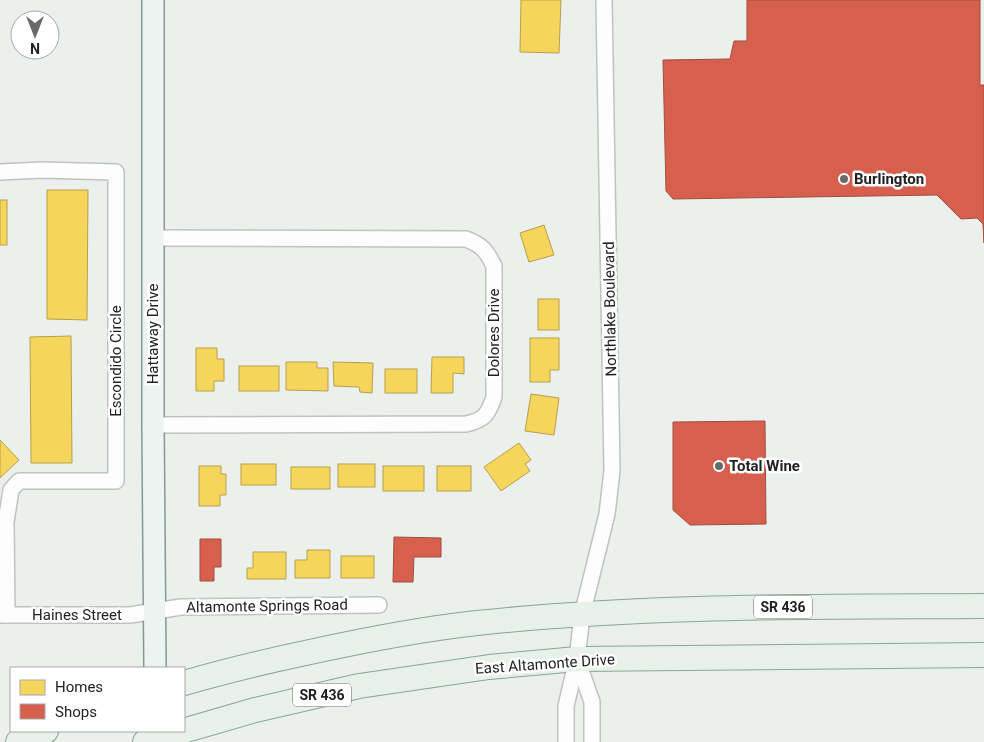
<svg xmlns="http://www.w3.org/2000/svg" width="984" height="742" font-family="Roboto,sans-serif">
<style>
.homes{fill:#f6d55c;stroke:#b69f4b}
.shops{fill:#d6604d;stroke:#a04d40}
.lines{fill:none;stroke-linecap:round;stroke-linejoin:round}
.street-casing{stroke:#c0c2c0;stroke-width:18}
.secondary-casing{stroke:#849992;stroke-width:24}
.primary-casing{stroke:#89a590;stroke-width:26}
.street{stroke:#fcfdfc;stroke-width:15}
.secondary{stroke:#edf3f1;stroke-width:21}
.primary{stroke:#e8f1e9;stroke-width:24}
.poi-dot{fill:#686a69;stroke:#fff;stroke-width:2}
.labels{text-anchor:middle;stroke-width:5;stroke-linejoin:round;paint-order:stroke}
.shield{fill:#fff;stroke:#646464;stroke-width:1}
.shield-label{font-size:14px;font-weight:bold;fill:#222}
.poi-label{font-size:15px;font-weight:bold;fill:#222;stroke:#fff;text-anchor:start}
.street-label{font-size:15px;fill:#222;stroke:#fff}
</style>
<rect width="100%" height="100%" fill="#ebf0ec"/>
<!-- homes -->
<g class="homes">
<polygon points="521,0 561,0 559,53 520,52"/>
<polygon points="47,190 88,190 87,320 47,319"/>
<rect x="0" y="200" width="7" height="45"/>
<polygon points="544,225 554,255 529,262 520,233"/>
<rect x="538" y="299" width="21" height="31"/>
<polygon points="71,336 72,463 31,463 30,337"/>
<polygon points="530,338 559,338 559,370 550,370 550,382 530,382"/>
<polygon points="196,348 217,348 217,359 224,359 224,381 214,381 214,391 196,391"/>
<polygon points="432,357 464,357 464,374 453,373 453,393 431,393"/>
<polygon points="286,362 317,362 317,368 328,368 328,391 286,390"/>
<polygon points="333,362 373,363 372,393 360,392 359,387 334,386"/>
<rect x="239" y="366" width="40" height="25"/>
<rect x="385" y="369" width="32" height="24"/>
<polygon points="531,394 559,398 554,435 525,431"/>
<polygon points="0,440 19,460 0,478"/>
<polygon points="519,443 531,460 525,464 530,471 501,491 484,467"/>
<rect x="241" y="464" width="35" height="21"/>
<rect x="338" y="464" width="37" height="23"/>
<polygon points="199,466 221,466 221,474 226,474 226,495 220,495 220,506 199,506"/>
<rect x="383" y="466" width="41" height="25"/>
<rect x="437" y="466" width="34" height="25"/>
<rect x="291" y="467" width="39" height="22"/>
<polygon points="307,550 330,550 330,578 295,578 295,560 307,560"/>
<polygon points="253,552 286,552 286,579 247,579 247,568 253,568"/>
<rect x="341" y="556" width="33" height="22"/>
</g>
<!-- shops -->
<g class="shops">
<polygon points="747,0 980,0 980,85 984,85 984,243 983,224 977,218 961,219 937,195 673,199 666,191 663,60 730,59 734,41 747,41"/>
<polygon points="765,421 766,524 690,525 673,510 673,422"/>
<polygon points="394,537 441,538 441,557 414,557 413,582 393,582"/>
<polygon points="200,539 221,539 221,567 214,567 214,581 200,581"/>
</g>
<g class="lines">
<!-- street casing -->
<g class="street-casing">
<g id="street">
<polyline points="0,172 42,170 116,172 116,481 19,481 11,490 6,522 7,615"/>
<path d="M153,425L466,424C484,420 488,415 494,397V266C486,250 482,245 466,239L153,238"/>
<polyline points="0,615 130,615 181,607 379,605"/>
<polyline points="577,659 592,702 592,742"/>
<polyline points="566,742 566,706 577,659 582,615 607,514 612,471 604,0"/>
</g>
</g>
<!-- secondary casing -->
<g class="secondary-casing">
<polyline id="secondary" points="153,0 153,425 155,668"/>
</g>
<!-- primary casing -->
<g class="primary-casing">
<g id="primary">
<path d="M184,683C225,671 267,661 310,652C365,640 421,629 477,623C646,605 815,607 984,606"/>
<polyline points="18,742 46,731"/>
<polyline points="145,742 255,710 359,686 489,667 577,659 984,655"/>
</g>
</g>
<!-- street -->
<use href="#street" class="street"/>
<!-- secondary -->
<use href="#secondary" class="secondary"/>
<!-- primary -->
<use href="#primary" class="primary"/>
</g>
<!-- markers -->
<g class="poi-dot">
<circle cx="844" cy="179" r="5"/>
<circle cx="719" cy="466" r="5"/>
</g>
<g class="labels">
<!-- shield labels -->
<g class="shield">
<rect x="754" y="595.5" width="58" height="23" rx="4"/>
<rect x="293" y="683.5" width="58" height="23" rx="4"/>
</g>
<g class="shield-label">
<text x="783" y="612">SR 436</text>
<text x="322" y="700">SR 436</text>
</g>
<!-- poi labels -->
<g class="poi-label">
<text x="854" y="184">Burlington</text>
<text x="729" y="471">Total Wine</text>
</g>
<!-- street labels -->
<g class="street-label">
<text transform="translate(610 309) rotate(-91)" y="5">Northlake Boulevard</text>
<text transform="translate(494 333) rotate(-90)" y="5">Dolores Drive</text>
<text transform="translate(153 334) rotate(-90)" y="5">Hattaway Drive</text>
<text transform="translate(116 361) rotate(-90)" y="5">Escondido Circle</text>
<text transform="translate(267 606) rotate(-1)" y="5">Altamonte Springs Road</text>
<text x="77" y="620">Haines Street</text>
<text transform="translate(545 664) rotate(-4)" y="5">East Altamonte Drive</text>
</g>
</g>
<!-- legend -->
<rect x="10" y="667" width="175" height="65" fill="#ffffff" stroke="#a7a7a7"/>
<rect x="20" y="680" width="25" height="15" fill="#f6d55c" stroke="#a7a7a7"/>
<text x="55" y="692" font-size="15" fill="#222222">Homes</text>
<rect x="20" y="704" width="25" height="15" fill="#d6604d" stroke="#a7a7a7"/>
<text x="55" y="717" font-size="15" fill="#222222">Shops</text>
<!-- north arrow -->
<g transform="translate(35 35) rotate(180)"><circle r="24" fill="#ffffff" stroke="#a7a7a7"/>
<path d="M0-4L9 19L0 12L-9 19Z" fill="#686a69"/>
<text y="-8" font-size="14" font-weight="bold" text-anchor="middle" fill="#222222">N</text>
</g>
</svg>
